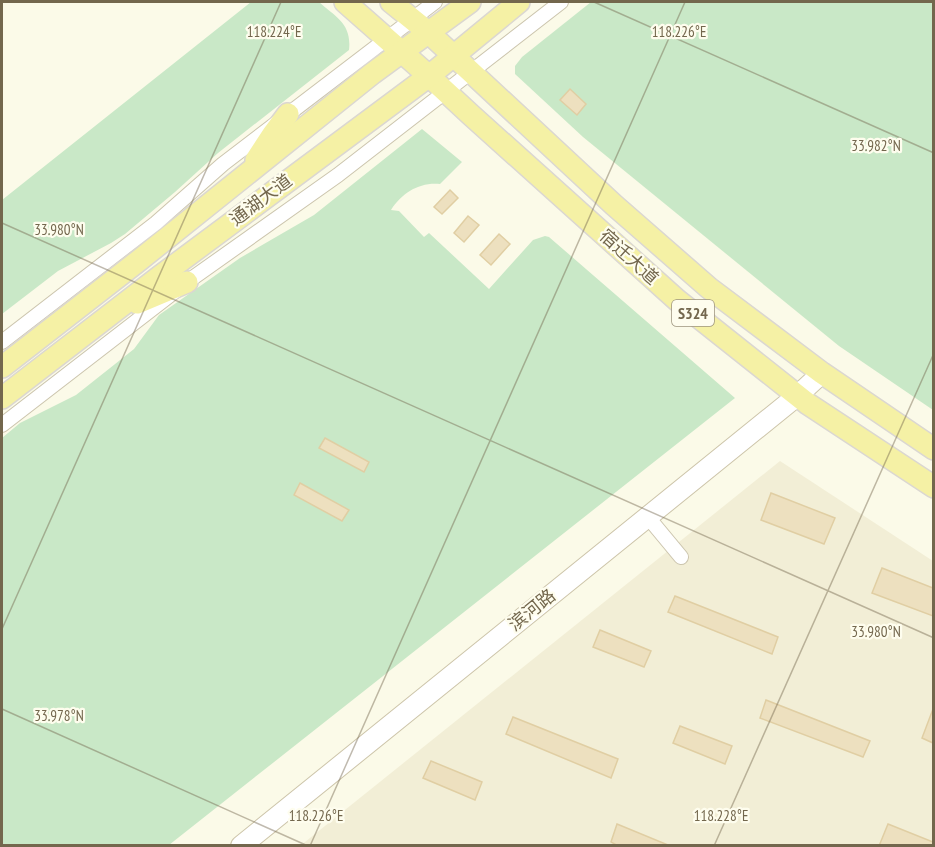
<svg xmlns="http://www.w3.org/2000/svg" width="935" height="847" font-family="'PT Sans Narrow','Noto Sans SC',sans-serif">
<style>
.residential{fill:#f2eed6}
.green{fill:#c9e8c7}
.building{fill:#ede0bf;stroke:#e0cea3;stroke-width:1.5}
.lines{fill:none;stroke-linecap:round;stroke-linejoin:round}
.minor-casing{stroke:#ccc5ae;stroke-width:16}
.secondary-casing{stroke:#cdc5aa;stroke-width:22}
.primary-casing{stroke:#dbd7d1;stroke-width:24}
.minor{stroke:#fff;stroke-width:14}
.secondary{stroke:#fff;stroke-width:20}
.primary{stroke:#f5f1a5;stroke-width:21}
.ticks{fill:none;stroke:#73674d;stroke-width:1.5;stroke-opacity:0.45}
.labels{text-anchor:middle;stroke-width:4.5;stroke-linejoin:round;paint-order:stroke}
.shield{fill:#fefdee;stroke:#9d947d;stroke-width:1.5}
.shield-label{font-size:16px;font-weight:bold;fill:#73674d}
.street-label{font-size:18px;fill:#73674d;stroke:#fefdee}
.ticks-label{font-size:15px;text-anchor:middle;fill:#73674d;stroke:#fefdee;stroke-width:4.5;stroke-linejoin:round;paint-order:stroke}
</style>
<rect width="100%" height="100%" fill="#fbfae8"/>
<!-- residential -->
<polygon class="residential" points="780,461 933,561 933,845 300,846"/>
<!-- green -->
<g class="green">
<path d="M251,2H319C336,17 352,24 349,50L218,153L175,192L125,234L111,243L58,271L2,314V200Z"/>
<polygon points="591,2 933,2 933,410 839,346 583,137 515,74 515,66 522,57"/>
<path d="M422,129L462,162L440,184C419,182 402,193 391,210L399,211L424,237L429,233L489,289L533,240L545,236L549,237L735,398L169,845L2,846V438L20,423L76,395L134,349L159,315L240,258L314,215Z"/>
</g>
<!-- building -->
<g class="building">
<polygon points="570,89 586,104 577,115 560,100"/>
<polygon points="450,190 458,198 442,214 434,207"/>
<polygon points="468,216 479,225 464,242 454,233"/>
<polygon points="499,234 510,244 491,265 480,255"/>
<polygon points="325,438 369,462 364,472 319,448"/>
<polygon points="300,483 349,510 342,521 294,495"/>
<polygon points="771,493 835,518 824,544 761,520"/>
<polygon points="882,568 933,588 933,616 872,593"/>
<polygon points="675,596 778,637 772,654 668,612"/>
<polygon points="600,630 651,651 644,667 593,647"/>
<polygon points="766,700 870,741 863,757 760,718"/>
<polygon points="933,709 933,743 922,738"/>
<polygon points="513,717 618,759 611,778 506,734"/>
<polygon points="680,726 732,746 725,764 673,743"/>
<polygon points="431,761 482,782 475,800 423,778"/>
<polygon points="617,824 668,845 668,846 618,846 611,842"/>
<polygon points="888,824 933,842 933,846 879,846"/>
</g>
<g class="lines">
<!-- minor casing -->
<g class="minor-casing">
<g id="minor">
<polyline points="2,342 156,223 223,164 435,2"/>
<polyline points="2,425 187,282 338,175 561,2"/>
<polyline points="647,516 681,557"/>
</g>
</g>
<!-- secondary casing -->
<g class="secondary-casing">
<polyline id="secondary" points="241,846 797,396 822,373"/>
</g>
<!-- primary casing -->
<g class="primary-casing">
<g id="primary">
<polyline points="345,2 429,76 471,115 677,300 808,404 934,487"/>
<polyline points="391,2 428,32 614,205 709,288 822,373 934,449"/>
<polyline points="256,160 273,134 288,114"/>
<polyline points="137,303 187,282"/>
<polyline points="2,367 137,262 373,73 470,2"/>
<polyline points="2,398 159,277 429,76 519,2"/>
</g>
</g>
<!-- minor -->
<use href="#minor" class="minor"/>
<!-- secondary -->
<use href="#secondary" class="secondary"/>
<!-- primary -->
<use href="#primary" class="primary"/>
</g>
<!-- ticks -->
<path class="ticks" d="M594,2L934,153M2,223L934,638M2,629L281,2M2,709L308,846M310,846L685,2M714,846L934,353"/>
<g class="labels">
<!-- shield labels -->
<rect class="shield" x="672" y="300" width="42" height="26" rx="4.5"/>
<g class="shield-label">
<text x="693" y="319">S324</text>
</g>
<!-- street labels -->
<g class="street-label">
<text transform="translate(261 200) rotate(-37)" y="6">通湖大道</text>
<text transform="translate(629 257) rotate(42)" y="6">宿迁大道</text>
<text transform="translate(532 610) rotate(-39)" y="6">滨河路</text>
</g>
</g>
<g class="ticks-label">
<text x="274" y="37">118.224°E</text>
<text x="679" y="37">118.226°E</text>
<text x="876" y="151">33.982°N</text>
<text x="59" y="235">33.980°N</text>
<text x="876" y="637">33.980°N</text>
<text x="59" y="721">33.978°N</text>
<text x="316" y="821">118.226°E</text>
<text x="721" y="821">118.228°E</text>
</g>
<!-- border -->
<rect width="935" height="847" fill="none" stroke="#73674d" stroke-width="6"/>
</svg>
